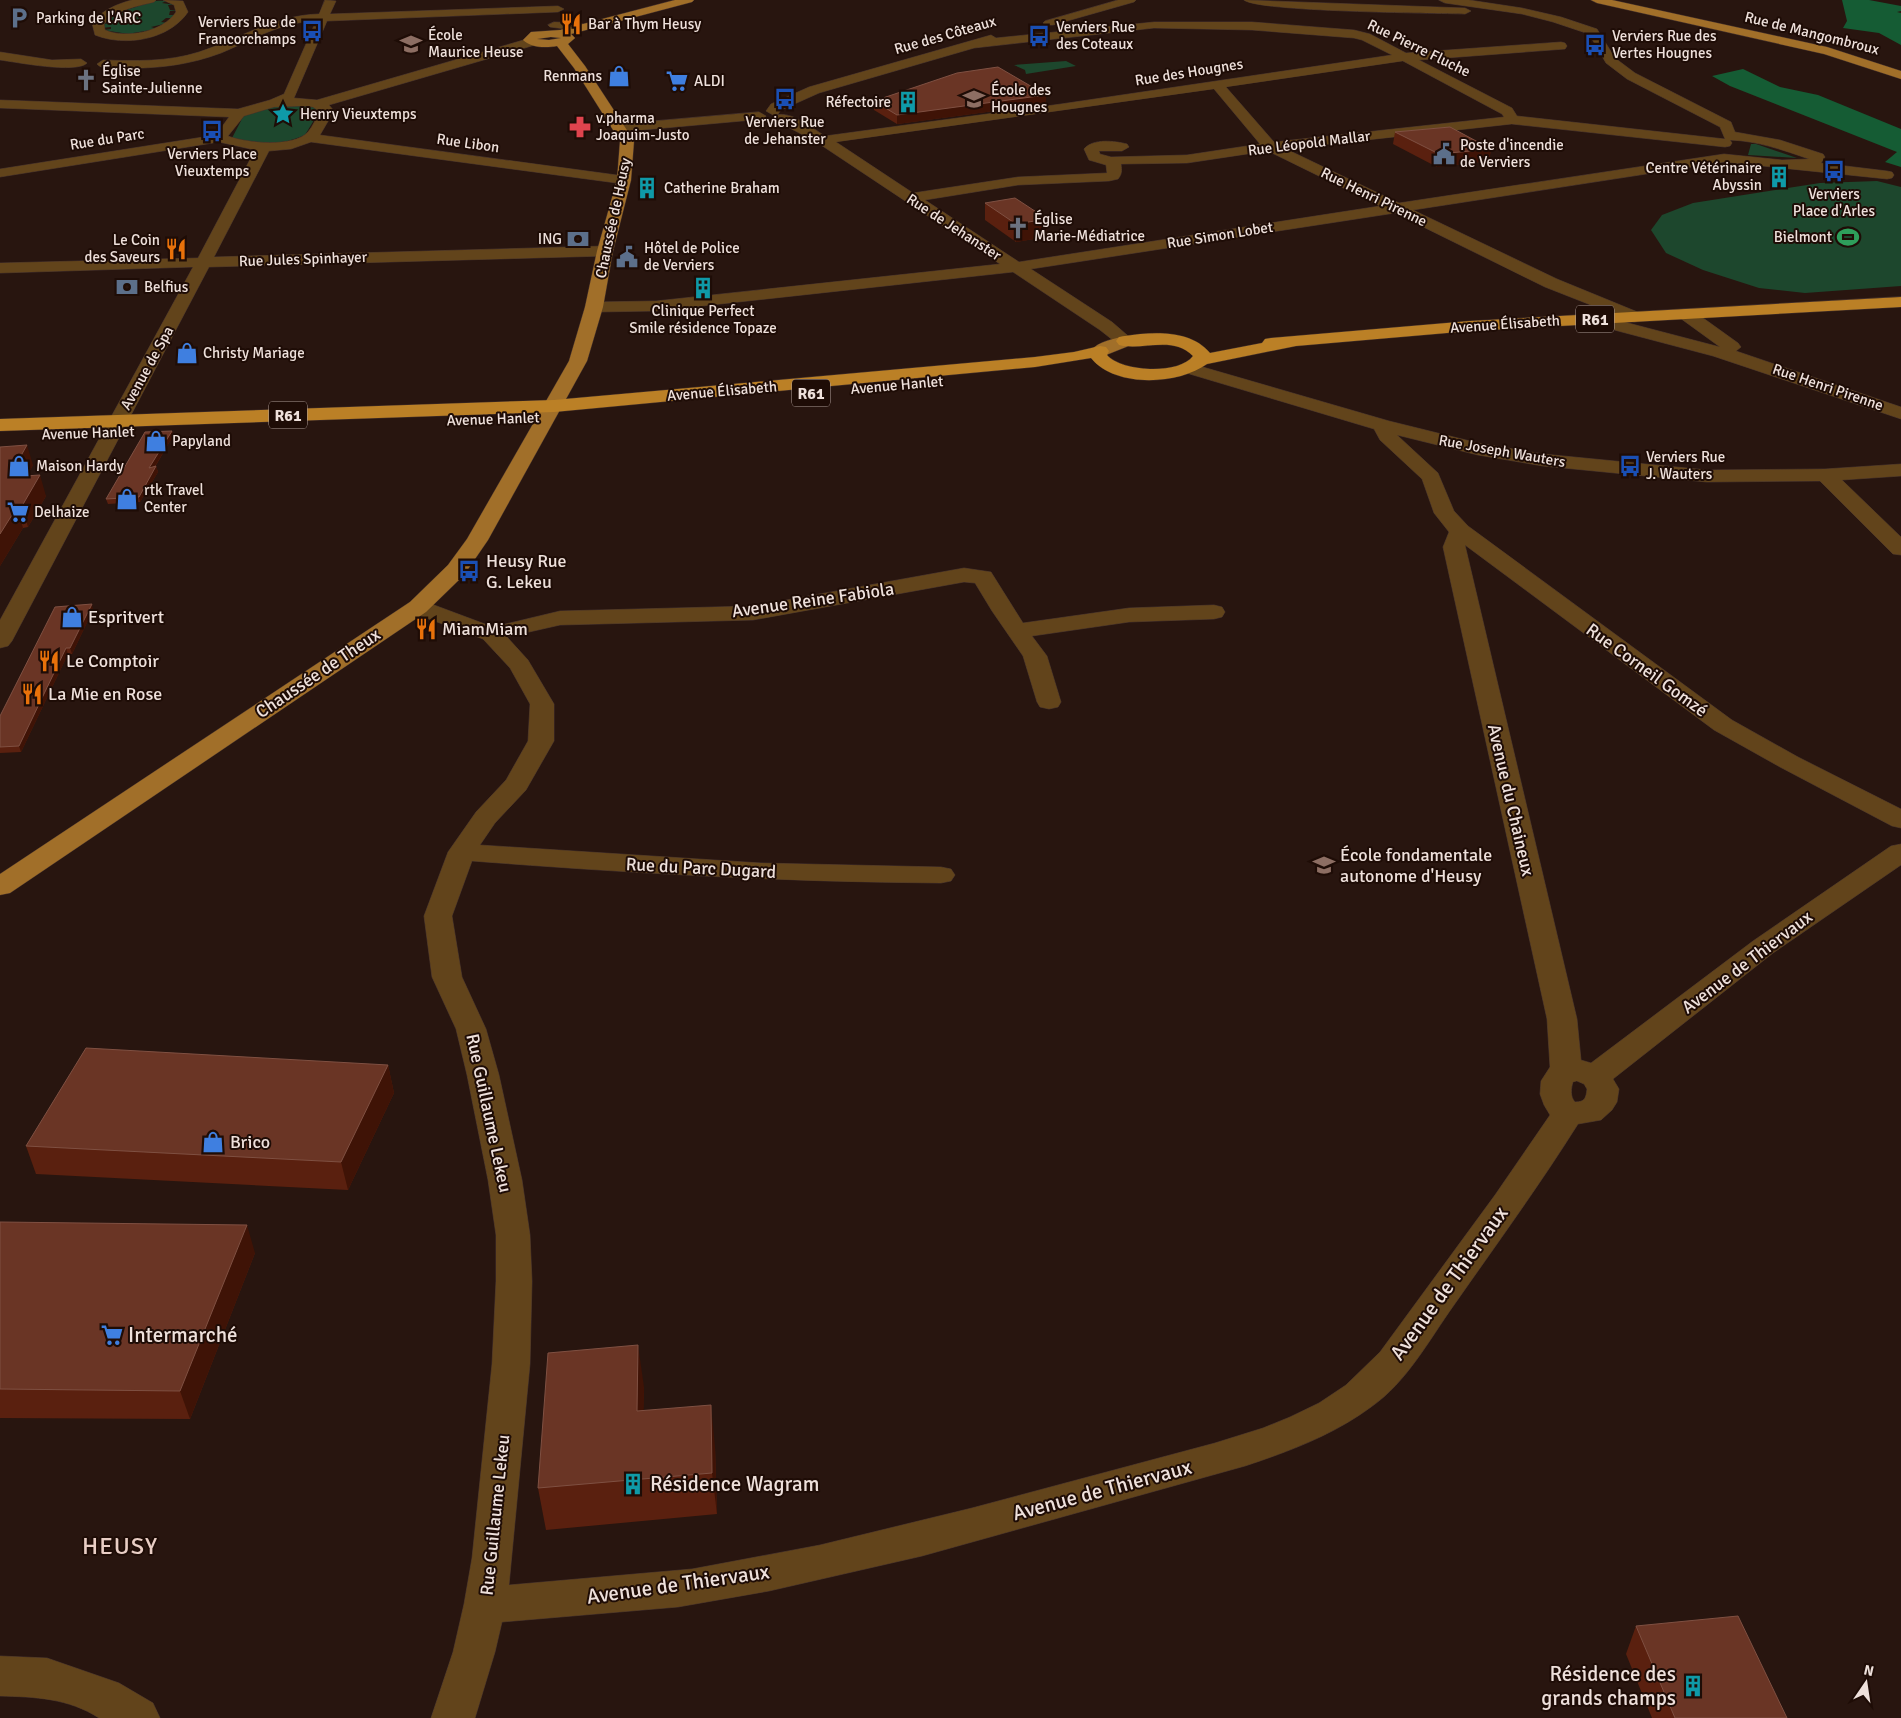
<svg xmlns="http://www.w3.org/2000/svg" width="1901" height="1718" font-family="Signika,sans-serif">
<style>
.green{fill:#1d472d}
.forest{fill:#155c34}
.lines{fill:none;stroke-linecap:round;stroke-linejoin:round}
.minor-casing{stroke:#44312c;stroke-width:1}
.major-casing{stroke:#44312c;stroke-width:1}
.highway-casing{stroke:#44312c;stroke-width:1}
.minor{fill:#62441b;fill-rule:evenodd}
.major{fill:#a16f29;fill-rule:evenodd}
.highway{fill:#bb8026;fill-rule:evenodd}
.wall{fill:#5a200f}
.shaded-wall{fill:#3f1306}
.building{fill:#6a3525;stroke:#7f5042}
.labels{text-anchor:middle;stroke-width:4;stroke-linejoin:round;paint-order:stroke}
.far-poi-label{font-size:15px;fill:#eee0db;stroke:#1e0c06;text-anchor:start}
.far-street-label{font-size:15px;fill:#eee0db;stroke:#1e0c06}
.shield{fill:#1e0c06;stroke:#b0a09b;stroke-width:1}
.shield-label{font-size:16px;font-weight:bold;fill:#eee0db}
.poi-label{font-size:18px;fill:#eee0db;stroke:#1e0c06;text-anchor:start}
.street-label{font-size:18px;fill:#eee0db;stroke:#1e0c06}
.near-street-label{font-size:21px;fill:#eee0db;stroke:#1e0c06}
.near-poi-label{font-size:21px;fill:#eee0db;stroke:#1e0c06;text-anchor:start}
.near-quarter-label{font-size:24px;letter-spacing:1px;fill:#e9cec5;stroke:#1e0c06}
</style>
<rect width="100%" height="100%" fill="#28150f"/>
<!-- green -->
<g class="green">
<path d="M166,1L162,3L175,5H168L170,10L179,11H170L169,15H177L174,18H166L161,22L168,23L151,27L157,29L133,33L135,35L103,30L111,29V27L102,28L103,24L111,23L113,20H106L108,17H116L124,12L117,11C121,10 125,11 129,9C146,5 146,0 166,1Z"/>
<polygon points="1066,61 1076,66 1026,74 1025,70 1014,65"/>
<path d="M291,105L315,107L320,110L305,135C279,146 259,145 232,138L244,115L261,108Z"/>
<polygon points="1751,144 1756,144 1797,158 1748,155"/>
<polygon points="1877,181 1901,187 1901,286 1805,293 1759,288 1703,270 1666,253 1651,230 1662,215 1693,203 1820,183"/>
</g>
<!-- forest -->
<g class="forest">
<polygon points="1842,0 1869,0 1901,6 1901,11 1897,12 1901,13 1901,45 1879,33 1843,28 1847,21"/>
<polygon points="1743,69 1780,87 1818,95 1901,129 1901,167 1885,162 1897,152 1730,86 1712,76"/>
</g>
<g class="lines">
<!-- minor casing -->
<g class="minor-casing">
<g id="minor">
<path d="M132,0H156L154,2C135,7 118,9 104,24L105,30C126,39 163,32 176,12L174,5L163,0L183,1L188,12C169,40 125,47 95,35L92,23C102,10 117,4 132,0Z"/>
<path d="M325,0L336,1L330,14L558,6L564,9L558,12L327,21L294,98L317,100L527,39H535L537,42L535,45L329,105L334,111L320,135L624,176L629,177L631,180L629,183L624,184L311,142L291,149L269,151L214,257L605,246L611,248L613,251L611,254L605,256L209,267L12,641L8,646L0,648V620L193,267L0,273V263L198,258L255,150L219,142L0,177V169L216,135L229,117L0,108V100L238,109L270,100L284,94L316,21C281,22 252,40 221,53C189,65 156,69 122,68C114,68 102,70 97,64L103,60C135,61 168,62 199,52C239,39 275,15 319,14ZM302,106L313,107L320,112C316,118 313,126 308,132C293,148 247,143 228,136L244,116L274,107Z"/>
<polygon points="1118,0 1136,0 1134,2 1053,25 1045,25 1043,23 1045,21"/>
<path d="M1244,0L1465,8L1471,11L1465,14C1436,13 1256,12 1244,0Z"/>
<path d="M1439,0H1469L1522,8L1561,17L1597,29L1615,58L1635,73L1731,122L1735,132L1780,140L1823,154L1825,157L1821,163L1887,171L1892,172L1894,175L1892,178L1887,179L1724,162L1413,210L1557,279L1640,313L1643,317L1640,321L1634,322L1545,287L1395,213L1031,269L1112,322L1134,341L1131,345L1125,346L1119,345L1100,330L1013,272L656,311L594,312L588,311L585,307L588,303L594,302L656,301L1000,264L818,143C810,138 778,123 774,118L776,115C792,111 812,128 825,136L1061,104L1392,55L1362,40L1354,38L1252,30L1154,28L974,48L819,93L781,110L778,114L773,115L766,111L771,104L809,87L991,35L996,38L1154,22H1252L1354,30L1370,34L1406,53L1561,42L1565,43L1567,46L1565,49L1419,60L1512,108L1517,116L1725,139L1720,127L1627,79L1606,63L1589,34L1553,22L1522,14L1445,3ZM1403,61L1502,114L1504,117L1274,142L1226,87ZM1214,89L1260,144L1187,155L1111,157L1100,154L1099,151H1122L1129,147L1127,144C1115,141 1093,138 1084,149L1089,160L1106,165L1107,173L1018,177L913,193L836,142ZM1512,124L1725,147L1730,146L1732,143L1730,140C1758,141 1783,150 1809,159L1782,160L1724,154L1399,203L1286,149ZM1268,151L1380,206L1019,262L925,200L1018,185L1109,181L1118,179C1122,174 1122,171 1121,164L1187,163Z"/>
<polygon points="554,22 581,23 587,27 581,31 550,27 548,25"/>
<path d="M0,52L52,60L81,59L87,63C76,74 16,62 0,60Z"/>
<polygon points="759,112 766,116 764,119 620,132 613,128 620,124"/>
<polygon points="1686,309 1692,310 1738,343 1741,347 1736,351 1901,407 1901,419 1713,356 1603,327 1600,323 1603,319 1609,318 1720,347 1680,318 1677,314 1680,310"/>
<path d="M1189,363L1389,421L1478,443L1543,454L1707,470L1825,469L1901,464V476L1842,480L1901,537V555L1893,554L1820,481L1707,482L1543,466L1478,455L1397,435L1438,473L1454,511L1468,526L1732,720L1798,757L1901,809V828L1892,826L1780,767L1714,730L1465,545L1577,1019L1581,1060L1591,1063L1753,941L1891,846L1901,844V865L1773,953L1613,1079L1619,1089L1617,1102L1612,1110L1601,1120L1578,1124C1539,1186 1496,1245 1454,1305C1429,1340 1407,1382 1371,1407C1333,1435 1290,1451 1245,1466L922,1556L769,1591L678,1607L502,1622L495,1652L475,1718H431L453,1652L464,1604L472,1558L492,1364L496,1281V1235L488,1180L467,1075L456,1029L432,977L424,916L448,852L476,812L506,780L528,741L530,704L510,668L483,639L410,612L407,607L410,602L418,600L426,602L493,627L560,611L753,606L964,568L991,572L1023,623L1129,608L1214,605L1222,607L1225,612L1222,617L1214,619L1129,622L1032,636L1047,656L1061,702L1058,707L1049,709L1040,707L1037,702L1023,656L992,611L975,583L964,582L753,620L560,625L507,637L528,660L554,704V741L526,790L495,823L480,845L761,863L941,867L951,869L955,875L951,881L941,883C784,882 628,873 472,861L452,916L462,977L486,1029L499,1075L522,1180L530,1235L532,1281L530,1364L509,1585L692,1569L820,1545L972,1508L1215,1443L1263,1428L1290,1417L1319,1403L1346,1385L1380,1352L1495,1195L1550,1115L1544,1105L1540,1094L1541,1081L1550,1067L1547,1019L1443,547L1449,532L1434,513L1422,479L1380,440L1374,429L1183,372L1180,368L1183,364ZM1577,1081L1584,1084L1587,1089C1586,1098 1585,1102 1575,1102C1570,1097 1571,1088 1573,1082Z"/>
<path d="M0,1656L47,1658L119,1683L153,1703L160,1718H99C68,1698 35,1697 0,1696Z"/>
</g>
</g>
<!-- major casing -->
<g class="major-casing">
<g id="major">
<path d="M675,0H694L692,2L571,34L575,38L568,44L585,66L634,141L631,180L613,251L603,307L587,361L488,540L464,575L426,612L10,893L0,895V874L410,602L448,565L467,539L569,361L585,307L597,251L617,180L620,141L574,68L557,46C546,48 531,48 523,40L531,32L560,30ZM551,37L561,38L549,40L537,39Z"/>
<polygon points="1591,0 1612,0 1827,47 1901,71 1901,79 1824,54 1597,3"/>
<path d="M1125,336L1131,337L1134,341L1131,345L1106,355L1100,356L1094,355L1091,351C1098,341 1114,339 1125,336Z"/>
</g>
</g>
<!-- highway casing -->
<g class="highway-casing">
<path id="highway" d="M1901,297V307L1470,331L1296,346L1207,364C1178,385 1115,388 1091,358L1035,367L554,412L0,431V419L554,400L1035,357L1074,352L1100,346L1106,347L1109,351L1107,355C1122,372 1179,375 1193,356C1173,335 1143,351 1119,345L1116,341L1119,337L1125,336C1152,332 1190,329 1210,353L1262,343L1265,339L1271,338L1470,321Z"/>
</g>
<!-- minor -->
<use href="#minor" class="minor"/>
<!-- major -->
<use href="#major" class="major"/>
<!-- highway -->
<use href="#highway" class="highway"/>
</g>
<!-- wall -->
<g class="wall">
<polygon points="1046,95 1046,104 897,124 874,110 874,101"/>
<polygon points="1395,132 1491,149 1489,161 1437,167 1393,144"/>
<polygon points="985,203 1046,237 1016,242 985,220"/>
<polygon points="172,431 173,436 155,467 156,466 158,472 140,502 108,504 106,499"/>
<polygon points="0,447 33,465 27,476 46,496 28,527 23,528 0,566"/>
<polygon points="93,610 72,654 68,654 21,752 0,753 0,716"/>
<polygon points="388,1065 394,1093 348,1190 36,1174 26,1146"/>
<polygon points="0,1222 255,1253 190,1419 0,1418"/>
<polygon points="644,1387 643,1411 715,1447 717,1514 546,1530 538,1488"/>
<polygon points="1636,1626 1787,1718 1652,1718 1626,1654"/>
</g>
<!-- shaded-wall -->
<g class="shaded-wall">
<polygon points="1046,95 1046,104 897,124 897,115"/>
<polygon points="1491,149 1489,161 1437,167 1439,154"/>
<polygon points="1047,219 1046,237 1016,242 1016,224"/>
<polygon points="172,431 173,436 151,473 149,468"/>
<polygon points="27,445 33,465 15,498 9,477"/>
<polygon points="156,466 158,472 140,502 139,497"/>
<polygon points="40,475 46,496 28,527 22,506"/>
<polygon points="17,507 23,528 0,566 0,534"/>
<polygon points="92,604 93,610 72,654 70,648"/>
<polygon points="66,648 68,654 21,752 19,746"/>
<polygon points="388,1065 394,1093 348,1190 341,1162"/>
<polygon points="247,1225 255,1253 190,1419 180,1391"/>
<polygon points="638,1345 644,1387 643,1453 637,1411"/>
<polygon points="711,1405 715,1447 717,1514 712,1473"/>
</g>
<!-- building -->
<g class="building">
<polygon points="998,67 1046,95 897,115 874,101 957,73"/>
<polygon points="1450,127 1491,149 1439,154 1395,132"/>
<polygon points="1015,198 1047,219 1016,224 985,203"/>
<polygon points="172,431 149,468 156,466 139,497 106,499 145,432"/>
<polygon points="27,445 9,477 40,475 22,506 17,507 0,534 0,447"/>
<polygon points="92,604 70,648 66,648 19,746 0,747 0,716 55,607"/>
<polygon points="86,1048 388,1065 341,1162 26,1146"/>
<polygon points="0,1222 247,1225 180,1391 0,1389"/>
<polygon points="638,1345 637,1411 711,1405 712,1473 538,1488 548,1353"/>
<polygon points="1738,1616 1787,1718 1675,1718 1636,1626"/>
</g>
<!-- icons -->
<defs>
<g id="parking-bare" transform="scale(1.725)"><path d="M-3.5-5.5H1a3.5 3.5 0 0 1 0 7H-1V5.5H-3.5ZM-1-3.4V-.6H.8a1.4 1.4 0 0 0 0-2.8Z" fill="#5c6f8a" stroke="#1e0c06" stroke-width="2.5" paint-order="stroke"/></g>
<g id="restaurant-bare" transform="scale(1.725)"><path d="M-5-6h1v4h1v-4h1v4h1v-4h1v5L-1.5 .5V6h-2V.5L-5-1ZM5-6V6H3V1.5H1.5Q1.5-4 5-6Z" fill="#e8710a" stroke="#1e0c06" stroke-width="2.5" paint-order="stroke"/></g>
<g id="bus-bare" transform="scale(1.725)"><path d="M-5-6H5V4H4V6H2V4H-2V6H-4V4H-5ZM-3.5-4V0h7V-4ZM-3.5 1.2v1.5H-2V1.2ZM2 1.2v1.5H3.5V1.2Z" fill="#1a4fb4" stroke="#1e0c06" stroke-width="2.5" paint-order="stroke"/></g>
<g id="school-bare" transform="scale(1.725)"><path d="M0-5L7-2L0 1L-7-2ZM-4 1L0 2.5L4 1V4Q0 6-4 4Z" fill="#8d6e63" stroke="#1e0c06" stroke-width="2.5" paint-order="stroke"/></g>
<g id="shop-bare" transform="scale(1.725)"><path d="M-5-2.5h2.3a2.7 3.5 0 0 1 5.4 0H5L5.5 6h-11ZM-1.5-2.5h3a1.5 2.3 0 0 0-3 0Z" fill="#3f7fe0" stroke="#1e0c06" stroke-width="2.5" paint-order="stroke"/></g>
<g id="church-bare" transform="scale(1.725)"><path d="M-1.2-6h2.4v3.5h3.3v2.4h-3.3V6h-2.4V-.1h-3.3v-2.4h3.3Z" fill="#6b7280" stroke="#1e0c06" stroke-width="2.5" paint-order="stroke"/></g>
<g id="supermarket-bare" transform="scale(1.725)"><path d="M-6-5.5h2.5l.6 2H6L4.5 2H-2.5L-4.4-4H-6ZM-1.5 3.2a1.3 1.3 0 1 0 .1 0ZM3 3.2a1.3 1.3 0 1 0 .1 0Z" fill="#3f7fe0" stroke="#1e0c06" stroke-width="2.5" paint-order="stroke"/></g>
<g id="building-bare" transform="scale(1.725)"><path d="M-4-6H4V6H1V3H-1V6H-4ZM-2.5-4.3h1.7v1.8h-1.7ZM.8-4.3h1.7v1.8H.8ZM-2.5-1h1.7V.8h-1.7ZM.8-1h1.7V.8H.8Z" fill="#0f9aa8" stroke="#1e0c06" stroke-width="2.5" paint-order="stroke"/></g>
<g id="sight-bare" transform="scale(1.725)"><path d="M0-6L1.8-2.2L6-1.7L2.9 1.2L3.7 5.4L0 3.3L-3.7 5.4L-2.9 1.2L-6-1.7L-1.8-2.2Z" fill="#0f9aa8" stroke="#1e0c06" stroke-width="2.5" paint-order="stroke"/></g>
<g id="pharmacy-bare" transform="scale(1.725)"><path d="M-2-6h4v4h4v4h-4v4h-4v-4h-4v-4h4Z" fill="#e0444e" stroke="#1e0c06" stroke-width="2.5" paint-order="stroke"/></g>
<g id="civic-bare" transform="scale(1.725)"><path d="M-.6-6.5H3V-4.5H.6V-3L4-1V1h2V6H-6V1h2V-1L-.6-3ZM-1.2 2.5V6h2.4V2.5Z" fill="#5c6f8a" stroke="#1e0c06" stroke-width="2.5" paint-order="stroke"/></g>
<g id="stadium-bare" transform="scale(1.725)"><path d="M0-5a6.5 5 0 1 0 0 10a6.5 5 0 1 0 0-10ZM-3.5-1.8h7v3.6h-7Z" fill="#2e9e5b" stroke="#1e0c06" stroke-width="2.5" paint-order="stroke"/></g>
<g id="bank-bare" transform="scale(1.725)"><path d="M-6-4H6V4H-6ZM0-2.3a2.3 2.3 0 1 0 0 4.6a2.3 2.3 0 1 0 0-4.6Z" fill="#5c6f8a" stroke="#1e0c06" stroke-width="2.5" paint-order="stroke"/></g>
</defs>
<g fill-rule="evenodd">
<use href="#parking-bare" x="19" y="18"/>
<use href="#restaurant-bare" x="571" y="24"/>
<use href="#bus-bare" x="312" y="31"/>
<use href="#bus-bare" x="1039" y="36"/>
<use href="#school-bare" x="411" y="44"/>
<use href="#bus-bare" x="1595" y="45"/>
<use href="#shop-bare" x="619" y="76"/>
<use href="#church-bare" x="86" y="80"/>
<use href="#supermarket-bare" x="677" y="81"/>
<use href="#bus-bare" x="785" y="99"/>
<use href="#school-bare" x="974" y="99"/>
<use href="#building-bare" x="908" y="102"/>
<use href="#sight-bare" x="283" y="114"/>
<use href="#pharmacy-bare" x="580" y="127"/>
<use href="#bus-bare" x="212" y="131"/>
<use href="#civic-bare" x="1444" y="154"/>
<use href="#bus-bare" x="1834" y="171"/>
<use href="#building-bare" x="1779" y="177"/>
<use href="#building-bare" x="647" y="188"/>
<use href="#church-bare" x="1018" y="228"/>
<use href="#stadium-bare" x="1848" y="237"/>
<use href="#bank-bare" x="578" y="239"/>
<use href="#restaurant-bare" x="176" y="249"/>
<use href="#civic-bare" x="627" y="257"/>
<use href="#bank-bare" x="127" y="287"/>
<use href="#building-bare" x="703" y="288"/>
<use href="#shop-bare" x="187" y="353"/>
<use href="#shop-bare" x="156" y="441"/>
<use href="#shop-bare" x="19" y="466"/>
<use href="#bus-bare" x="1630" y="466"/>
<use href="#shop-bare" x="127" y="499"/>
<use href="#supermarket-bare" x="18" y="512"/>
<use href="#bus-bare" x="469" y="571"/>
<use href="#shop-bare" x="72" y="617"/>
<use href="#restaurant-bare" x="426" y="629"/>
<use href="#restaurant-bare" x="49" y="661"/>
<use href="#restaurant-bare" x="32" y="694"/>
<use href="#school-bare" x="1324" y="865"/>
<use href="#shop-bare" x="213" y="1142"/>
<use href="#supermarket-bare" x="112" y="1335"/>
<use href="#building-bare" x="633" y="1484"/>
<use href="#building-bare" x="1693" y="1686"/>
</g>
<g class="labels">
<!-- far-poi labels -->
<g class="far-poi-label">
<text x="36" y="23">Parking de l'ARC</text>
<text x="296" y="27" text-anchor="end">Verviers Rue de<tspan x="296" dy="17">Francorchamps</tspan></text>
<text x="588" y="29">Bar à Thym Heusy</text>
<text x="1056" y="32">Verviers Rue<tspan x="1056" dy="17">des Coteaux</tspan></text>
<text x="428" y="40">École<tspan x="428" dy="17">Maurice Heuse</tspan></text>
<text x="1612" y="41">Verviers Rue des<tspan x="1612" dy="17">Vertes Hougnes</tspan></text>
<text x="102" y="76">Église<tspan x="102" dy="17">Sainte-Julienne</tspan></text>
<text x="602" y="81" text-anchor="end">Renmans</text>
<text x="694" y="86">ALDI</text>
<text x="991" y="95">École des<tspan x="991" dy="17">Hougnes</tspan></text>
<text x="891" y="107" text-anchor="end">Réfectoire</text>
<text x="300" y="119">Henry Vieuxtemps</text>
<text x="596" y="123">v.pharma<tspan x="596" dy="17">Joaquim-Justo</tspan></text>
<text x="785" y="127" text-anchor="middle">Verviers Rue<tspan x="785" dy="17">de Jehanster</tspan></text>
<text x="1460" y="150">Poste d'incendie<tspan x="1460" dy="17">de Verviers</tspan></text>
<text x="212" y="159" text-anchor="middle">Verviers Place<tspan x="212" dy="17">Vieuxtemps</tspan></text>
<text x="1762" y="173" text-anchor="end">Centre Vétérinaire<tspan x="1762" dy="17">Abyssin</tspan></text>
<text x="664" y="193">Catherine Braham</text>
<text x="1834" y="199" text-anchor="middle">Verviers<tspan x="1834" dy="17">Place d'Arles</tspan></text>
<text x="1034" y="224">Église<tspan x="1034" dy="17">Marie-Médiatrice</tspan></text>
<text x="1832" y="242" text-anchor="end">Bielmont</text>
<text x="562" y="244" text-anchor="end">ING</text>
<text x="160" y="245" text-anchor="end">Le Coin<tspan x="160" dy="17">des Saveurs</tspan></text>
<text x="644" y="253">Hôtel de Police<tspan x="644" dy="17">de Verviers</tspan></text>
<text x="144" y="292">Belfius</text>
<text x="703" y="316" text-anchor="middle">Clinique Perfect<tspan x="703" dy="17">Smile résidence Topaze</tspan></text>
<text x="203" y="358">Christy Mariage</text>
<text x="172" y="446">Papyland</text>
<text x="1646" y="462">Verviers Rue<tspan x="1646" dy="17">J. Wauters</tspan></text>
<text x="36" y="471">Maison Hardy</text>
<text x="144" y="495">rtk Travel<tspan x="144" dy="17">Center</tspan></text>
<text x="34" y="517">Delhaize</text>
</g>
<!-- far-street labels -->
<g class="far-street-label">
<text transform="translate(1812 33) rotate(14)" y="5">Rue de Mangombroux</text>
<text transform="translate(945 35) rotate(-16)" y="5">Rue des Côteaux</text>
<text transform="translate(1419 48) rotate(26)" y="5">Rue Pierre Fluche</text>
<text transform="translate(1189 72) rotate(-9)" y="5">Rue des Hougnes</text>
<text transform="translate(107 139) rotate(-9)" y="5">Rue du Parc</text>
<text transform="translate(468 143) rotate(8)" y="5">Rue Libon</text>
<text transform="translate(1309 143) rotate(-7)" y="5">Rue Léopold Mallar</text>
<text transform="translate(1374 197) rotate(26)" y="5">Rue Henri Pirenne</text>
<text transform="translate(613 218) rotate(-78)" y="5">Chaussée de Heusy</text>
<text transform="translate(954 227) rotate(33)" y="5">Rue de Jehanster</text>
<text transform="translate(1220 235) rotate(-9)" y="5">Rue Simon Lobet</text>
<text transform="translate(303 259) rotate(-2)" y="5">Rue Jules Spinhayer</text>
<text transform="translate(1505 324) rotate(-4)" y="5">Avenue Élisabeth</text>
<text transform="translate(147 368) rotate(-61)" y="5">Avenue de Spa</text>
<text transform="translate(897 385) rotate(-5)" y="5">Avenue Hanlet</text>
<text transform="translate(1828 387) rotate(19)" y="5">Rue Henri Pirenne</text>
<text transform="translate(722 391) rotate(-5)" y="5">Avenue Élisabeth</text>
<text transform="translate(493 419) rotate(-2)" y="5">Avenue Hanlet</text>
<text transform="translate(88 433) rotate(-2)" y="5">Avenue Hanlet</text>
<text transform="translate(1502 451) rotate(10)" y="5">Rue Joseph Wauters</text>
</g>
<!-- shield labels -->
<g class="shield">
<rect x="1576" y="305.5" width="38" height="27" rx="4"/>
<rect x="792" y="379.5" width="38" height="27" rx="4"/>
<rect x="269" y="401.5" width="38" height="27" rx="4"/>
</g>
<g class="shield-label">
<text x="1595" y="325">R61</text>
<text x="811" y="399">R61</text>
<text x="288" y="421">R61</text>
</g>
<!-- poi labels -->
<g class="poi-label">
<text x="486" y="567">Heusy Rue<tspan x="486" dy="21">G. Lekeu</tspan></text>
<text x="88" y="623">Espritvert</text>
<text x="442" y="635">MiamMiam</text>
<text x="66" y="667">Le Comptoir</text>
<text x="48" y="700">La Mie en Rose</text>
<text x="1340" y="861">École fondamentale<tspan x="1340" dy="21">autonome d'Heusy</tspan></text>
<text x="230" y="1148">Brico</text>
</g>
<!-- street labels -->
<g class="street-label">
<text transform="translate(813 600) rotate(-8)" y="6">Avenue Reine Fabiola</text>
<text transform="translate(1647 670) rotate(36)" y="6">Rue Corneil Gomzé</text>
<text transform="translate(318 673) rotate(-34)" y="6">Chaussée de Theux</text>
<text transform="translate(1511 800) rotate(77)" y="6">Avenue du Chaineux</text>
<text transform="translate(701 868) rotate(3)" y="6">Rue du Parc Dugard</text>
<text transform="translate(1747 962) rotate(-37)" y="6">Avenue de Thiervaux</text>
<text transform="translate(489 1113) rotate(78)" y="6">Rue Guillaume Lekeu</text>
<text transform="translate(495 1515) rotate(-84)" y="6">Rue Guillaume Lekeu</text>
</g>
<!-- near-street labels -->
<g class="near-street-label">
<text transform="translate(1449 1283) rotate(-54)" y="7">Avenue de Thiervaux</text>
<text transform="translate(1102 1490) rotate(-15)" y="7">Avenue de Thiervaux</text>
<text transform="translate(678 1584) rotate(-8)" y="7">Avenue de Thiervaux</text>
</g>
<!-- near-poi labels -->
<g class="near-poi-label">
<text x="128" y="1342">Intermarché</text>
<text x="650" y="1491">Résidence Wagram</text>
<text x="1676" y="1681" text-anchor="end">Résidence des<tspan x="1676" dy="24">grands champs</tspan></text>
</g>
<!-- near-quarter labels -->
<g class="near-quarter-label">
<text x="120" y="1554">HEUSY</text>
</g>
</g>
<!-- north arrow -->
<g transform="translate(1866 1683) rotate(13)" stroke="#1e0c06" stroke-width="4" paint-order="stroke">
<path d="M0-4L9 19L0 12L-9 19Z" fill="#eee0db"/>
<text y="-8" font-size="14" font-weight="bold" text-anchor="middle" fill="#eee0db">N</text>
</g>
</svg>
